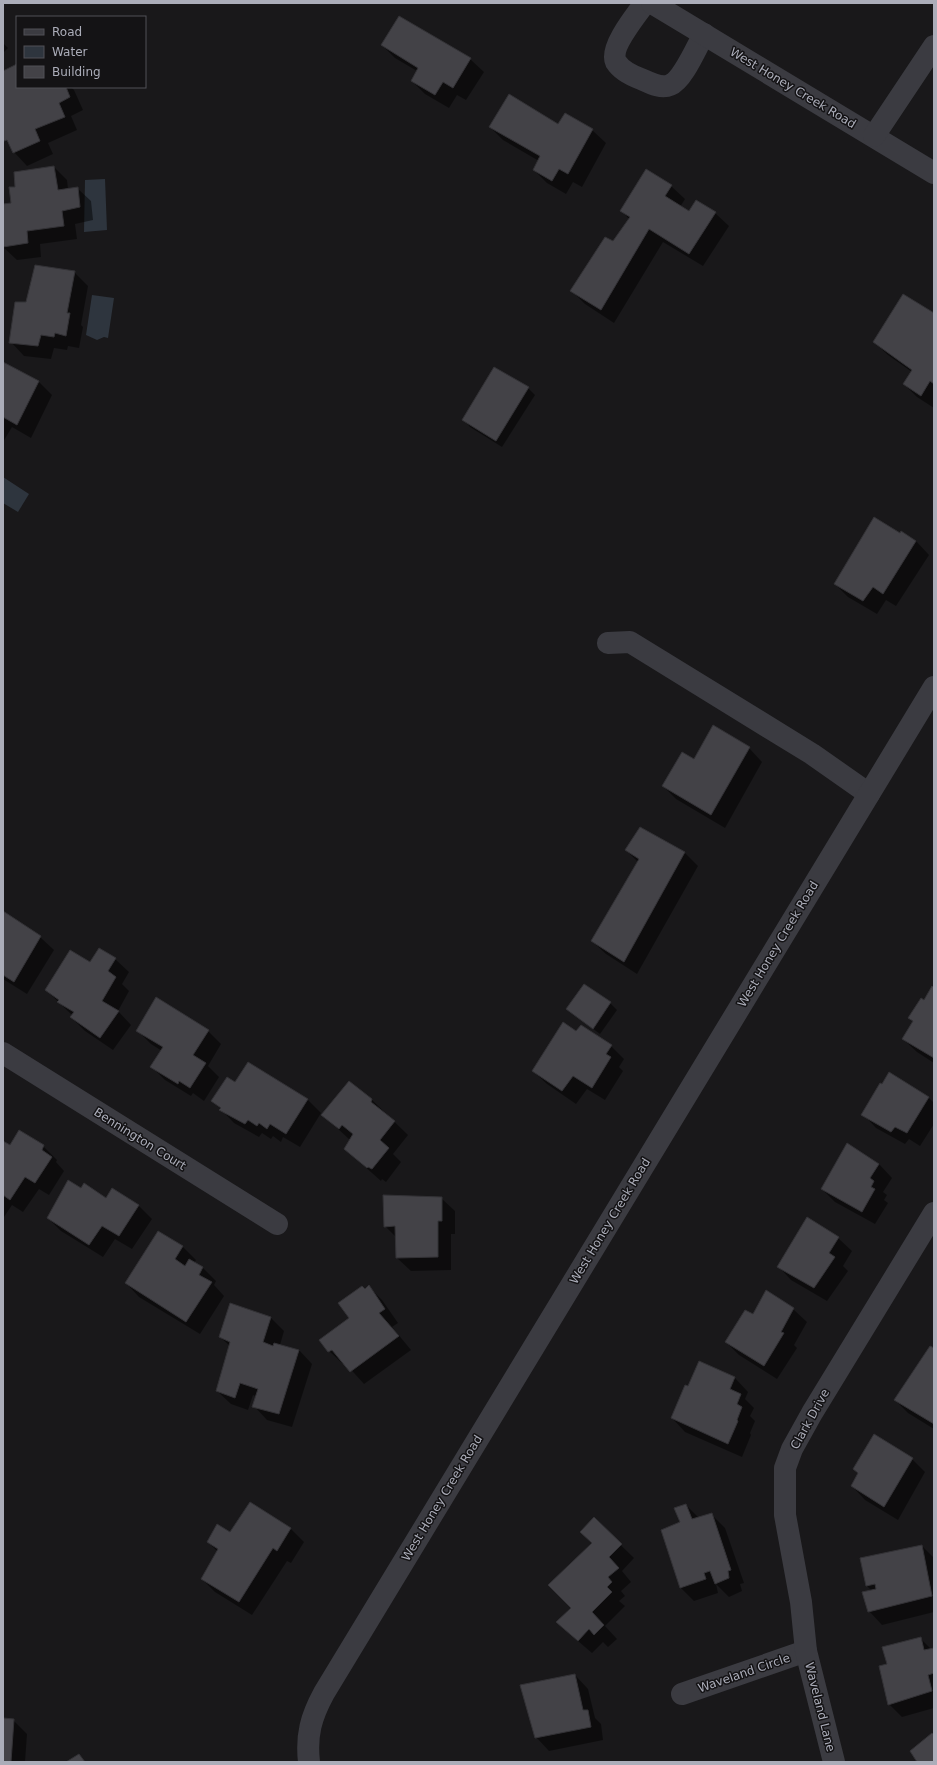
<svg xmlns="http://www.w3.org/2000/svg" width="937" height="1765" font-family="'DejaVu Sans',sans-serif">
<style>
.water{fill:#2e353e}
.shadow{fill:#0007}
.building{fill:#434247;stroke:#333236}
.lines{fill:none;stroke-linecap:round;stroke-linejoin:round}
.minor{stroke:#3b3b41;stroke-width:22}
.labels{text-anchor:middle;stroke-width:3;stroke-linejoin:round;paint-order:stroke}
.street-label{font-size:12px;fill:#abadb9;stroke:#141315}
</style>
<rect width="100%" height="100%" fill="#19181a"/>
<!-- water -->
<g class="water">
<polygon points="105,179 107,230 84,232 85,180"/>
<polygon points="92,295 114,298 108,338 104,337 97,340 86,335"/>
<polygon points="3,477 29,494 18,512 3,503"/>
</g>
<!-- shadow -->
<g class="shadow">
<polygon points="3,43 8,48 3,53"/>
<polygon points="382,45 470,59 484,72 466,100 457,95 449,108 425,94 412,81 417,71 395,58"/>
<polygon points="17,66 17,87 71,87 74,90 83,110 71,116 77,130 48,143 53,154 27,166 14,152 3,136 3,72"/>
<polygon points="558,126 592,130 606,143 582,187 573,182 566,194 547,183 534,170 539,161 503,140 490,127"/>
<polygon points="54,167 67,180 68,189 77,188 91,201 93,220 75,224 77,239 40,244 41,257 17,260 3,247 3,205 12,204 16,187"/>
<polygon points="671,186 685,199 680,207 689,213 715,213 729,226 703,266 663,242 614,323 585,304 572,291 614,243 629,219 621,210"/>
<polygon points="74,272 88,286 81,325 83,327 79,348 68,346 67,350 54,348 51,359 24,356 11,342 27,303"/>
<polygon points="934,314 934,408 917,397 904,384 912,372 888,355 874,342"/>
<polygon points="3,363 39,382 52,395 31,438 12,427 3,442"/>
<polygon points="528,388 535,395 502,447 470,427 464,420"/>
<polygon points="916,541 929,555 896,606 886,600 877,614 848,597 835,584"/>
<polygon points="749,748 762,762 725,828 676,799 663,786 694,760"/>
<polygon points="640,828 685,853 698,866 637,974 606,954 592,941 638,862 626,850"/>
<polygon points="3,912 40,937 54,950 27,994 3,979"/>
<polygon points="100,950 115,959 129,972 122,984 129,991 118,1011 131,1025 113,1050 85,1031 71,1017 72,1015 46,990 90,964"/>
<polygon points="934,989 934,1063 917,1052 903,1039 913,1022 909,1018"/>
<polygon points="610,1003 617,1010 600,1034 567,1009"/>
<polygon points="137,1030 208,1031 221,1044 208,1066 219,1077 204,1101 193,1093 191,1096 165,1080 152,1067 162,1051 151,1044"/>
<polygon points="576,1032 611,1046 624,1059 619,1067 623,1071 605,1100 587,1089 576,1104 547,1084 533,1071"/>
<polygon points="248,1063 308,1100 321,1113 300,1147 283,1137 281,1142 273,1136 271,1139 262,1133 259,1137 234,1123 213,1101 235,1083"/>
<polygon points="349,1082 372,1100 408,1135 393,1154 401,1162 386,1182 382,1179 381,1181 345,1149 350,1140 323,1115"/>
<polygon points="882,1086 929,1098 934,1103 934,1124 920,1146 909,1139 905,1144 876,1128 863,1114"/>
<polygon points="3,1142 10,1147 43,1146 57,1160 56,1162 64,1171 49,1195 39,1189 23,1212 12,1205 4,1217"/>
<polygon points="847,1145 879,1164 892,1178 883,1192 887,1195 884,1200 888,1203 875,1224 835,1202 822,1189"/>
<polygon points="81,1189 106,1200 138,1205 152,1219 132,1249 115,1239 103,1257 61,1231 48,1218"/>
<polygon points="441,1198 455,1211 455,1234 451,1234 451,1270 411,1271 397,1258 396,1237 385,1226"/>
<polygon points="159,1233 183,1247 196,1260 194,1263 203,1268 216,1281 214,1285 224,1296 200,1334 139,1297 126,1283"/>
<polygon points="838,1238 852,1251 843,1266 848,1271 827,1301 791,1280 778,1266"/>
<polygon points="369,1287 382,1300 398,1323 392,1327 411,1350 364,1384 345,1363 343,1364 329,1351"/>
<polygon points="793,1309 807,1322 794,1345 797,1348 777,1379 739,1355 726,1342 753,1316"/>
<polygon points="271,1318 284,1331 280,1345 299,1350 312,1364 292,1427 267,1420 254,1406 257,1397 253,1395 248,1410 231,1404 217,1391 230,1346 220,1337"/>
<polygon points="934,1350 934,1429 908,1413 895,1400"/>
<polygon points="700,1363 735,1378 748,1392 745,1399 754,1408 750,1416 755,1421 750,1433 751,1435 742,1457 685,1432 672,1418"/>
<polygon points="912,1459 925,1472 898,1520 865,1500 852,1486 858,1474 854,1469"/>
<polygon points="250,1503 291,1529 304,1542 291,1563 287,1561 252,1615 215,1592 202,1579 218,1552 208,1542 231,1534"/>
<polygon points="686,1505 699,1518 711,1514 725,1528 744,1583 740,1584 742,1591 729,1597 716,1584 718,1593 694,1601 681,1588 663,1530 681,1523"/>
<polygon points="594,1519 634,1558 622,1571 631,1582 621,1591 625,1596 619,1601 625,1606 605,1626 617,1639 608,1647 603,1642 592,1653 571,1635 572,1608 593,1543"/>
<polygon points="922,1546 934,1558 934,1612 882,1625 869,1611 872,1591 867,1586"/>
<polygon points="920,1638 932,1650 934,1649 934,1708 902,1717 889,1704 888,1665"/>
<polygon points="575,1675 588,1689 595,1718 601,1724 603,1740 549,1751 536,1737"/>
<polygon points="3,1719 13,1720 27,1734 25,1762 3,1762"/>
</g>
<!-- building -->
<g class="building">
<polygon points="399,16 471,58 453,88 443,82 435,95 411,81 418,68 381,45"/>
<polygon points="17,64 17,87 66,87 70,97 59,103 65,117 35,129 40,141 13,153 7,140 4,141 3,139 3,71"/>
<polygon points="509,94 558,124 565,113 593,129 568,174 559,169 552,181 533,170 540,156 489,127"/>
<polygon points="54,166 58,190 78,187 80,207 62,211 64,226 27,231 28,243 3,247 3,204 11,203 9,187 15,187 14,172"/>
<polygon points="646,169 672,185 665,196 689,211 696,200 716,212 689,254 649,229 601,310 570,291 605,237 613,241 630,217 620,211"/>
<polygon points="35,265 75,271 67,313 70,313 66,336 55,333 54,337 41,335 38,346 9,343 15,302 26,302"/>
<polygon points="903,294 934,313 934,384 930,381 921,396 903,384 912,370 873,342"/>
<polygon points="3,362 39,381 17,425 3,417"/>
<polygon points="494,367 529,387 496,441 462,420"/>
<polygon points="874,517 900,533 901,531 916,541 883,594 873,587 863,601 834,584"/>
<polygon points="713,725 750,747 711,815 662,786 682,752 694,759"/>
<polygon points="640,827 685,852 624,962 591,941 639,859 625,850"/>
<polygon points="3,911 41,936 14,982 3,975"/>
<polygon points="99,948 116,958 108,971 116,977 102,1001 119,1011 100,1038 70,1017 74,1012 57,1002 59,1000 45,990 70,950 90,962"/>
<polygon points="584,984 611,1002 593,1029 566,1009"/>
<polygon points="932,986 934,988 934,1058 902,1039 913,1021 908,1018 921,998 924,1000"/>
<polygon points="156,997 209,1030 193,1055 206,1063 190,1088 179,1081 178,1084 150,1067 163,1047 136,1031"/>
<polygon points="563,1022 576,1031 581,1025 612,1045 606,1054 611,1057 592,1088 573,1076 562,1091 532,1071"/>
<polygon points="248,1062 308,1099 286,1134 270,1124 267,1129 259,1123 257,1126 248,1120 245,1124 219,1110 221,1108 211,1101 227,1077 235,1082"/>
<polygon points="889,1072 929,1097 907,1133 895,1127 891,1132 861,1115 880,1083 882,1084"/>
<polygon points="349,1081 372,1099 371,1102 395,1121 380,1140 389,1148 372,1169 368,1167 367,1168 344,1149 353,1134 342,1125 339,1129 321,1115"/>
<polygon points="19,1130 44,1145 42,1150 52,1157 35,1183 25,1177 10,1200 3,1195 3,1141 10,1145"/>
<polygon points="847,1143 879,1164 870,1178 874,1181 871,1187 875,1189 862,1212 821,1189"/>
<polygon points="68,1180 81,1188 84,1183 106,1198 112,1188 139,1205 119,1236 102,1226 89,1245 47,1218"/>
<polygon points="383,1195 442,1197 442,1221 438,1221 438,1257 396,1258 395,1226 384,1227"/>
<polygon points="807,1217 839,1237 829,1253 835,1257 814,1288 777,1267"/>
<polygon points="158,1231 183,1246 175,1259 185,1266 189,1259 203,1267 199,1275 212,1282 186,1322 125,1283"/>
<polygon points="369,1285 385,1309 379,1313 399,1336 350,1372 332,1350 328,1352 319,1340 349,1318 338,1303 362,1286 365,1289"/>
<polygon points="766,1290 794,1308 781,1332 784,1333 764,1366 725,1342 745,1310 753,1314"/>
<polygon points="230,1303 271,1317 263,1342 273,1346 274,1343 299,1350 279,1414 252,1407 258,1389 240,1383 235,1398 216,1391 230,1342 219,1337"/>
<polygon points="930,1346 934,1348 934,1424 894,1400"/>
<polygon points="699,1361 735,1377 730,1389 741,1394 737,1404 742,1407 737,1420 738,1421 728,1444 671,1418 685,1385 688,1386"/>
<polygon points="874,1434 913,1458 884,1507 851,1486 858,1473 853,1469"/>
<polygon points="250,1502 291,1528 277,1551 273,1548 239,1602 201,1579 218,1549 207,1542 217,1524 230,1532"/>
<polygon points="686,1504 692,1519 712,1513 731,1570 728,1571 729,1578 715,1584 710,1571 704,1573 706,1579 680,1588 661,1530 680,1522 674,1508"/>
<polygon points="594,1517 622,1544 609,1557 619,1568 608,1577 612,1582 607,1587 612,1592 592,1612 604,1625 594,1635 589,1629 578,1641 556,1622 571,1608 548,1585 592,1543 580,1532"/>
<polygon points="922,1545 932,1596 868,1612 862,1592 876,1589 875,1584 866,1586 860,1558"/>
<polygon points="921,1637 924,1650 934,1648 934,1673 928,1675 932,1691 888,1705 879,1666 887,1664 882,1647"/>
<polygon points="575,1674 583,1710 588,1710 591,1727 535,1738 520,1685"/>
<polygon points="3,1718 14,1719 11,1762 3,1762"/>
<polygon points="932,1733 934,1735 934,1762 917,1762 910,1751"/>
<polygon points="79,1754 85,1762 66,1762"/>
</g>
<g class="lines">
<!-- minor -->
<g class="minor">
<path d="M645,3C637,14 609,48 616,62C621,70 633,76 641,79C650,83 661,89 670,85C683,80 697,46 704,34"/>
<polyline points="652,3 934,173"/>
<polyline points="874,136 934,46"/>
<polyline points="608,643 630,642 812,754 869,794"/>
<polyline points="3,1053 277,1224"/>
<polyline points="682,1694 806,1651"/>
<path d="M309,1762C306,1735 311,1717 324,1693L934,687"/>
<polyline points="834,1762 806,1651 801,1602 785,1515 785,1468 792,1449 812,1413 934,1213"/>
</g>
</g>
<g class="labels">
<!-- street labels -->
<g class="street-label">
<text transform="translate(793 88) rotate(31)" y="4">West Honey Creek Road</text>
<text transform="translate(778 944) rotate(-59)" y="4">West Honey Creek Road</text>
<text transform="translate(140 1139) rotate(32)" y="4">Bennington Court</text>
<text transform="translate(610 1221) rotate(-59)" y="4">West Honey Creek Road</text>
<text transform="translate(810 1419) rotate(-61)" y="4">Clark Drive</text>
<text transform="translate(442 1498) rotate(-59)" y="4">West Honey Creek Road</text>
<text transform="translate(744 1673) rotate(-19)" y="4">Waveland Circle</text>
<text transform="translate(820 1707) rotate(76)" y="4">Waveland Lane</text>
</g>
</g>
<!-- border -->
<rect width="937" height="1765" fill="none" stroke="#abadb9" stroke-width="8"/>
<!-- legend -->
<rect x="16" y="16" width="130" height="72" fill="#141315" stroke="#505157"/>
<rect x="24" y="29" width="20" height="6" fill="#3b3b41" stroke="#505157"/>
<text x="52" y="36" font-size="12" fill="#abadb9">Road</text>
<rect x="24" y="46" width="20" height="12" fill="#2e353e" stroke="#505157"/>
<text x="52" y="56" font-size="12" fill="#abadb9">Water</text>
<rect x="24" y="66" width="20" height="12" fill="#434247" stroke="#505157"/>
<text x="52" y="76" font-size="12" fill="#abadb9">Building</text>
</svg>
